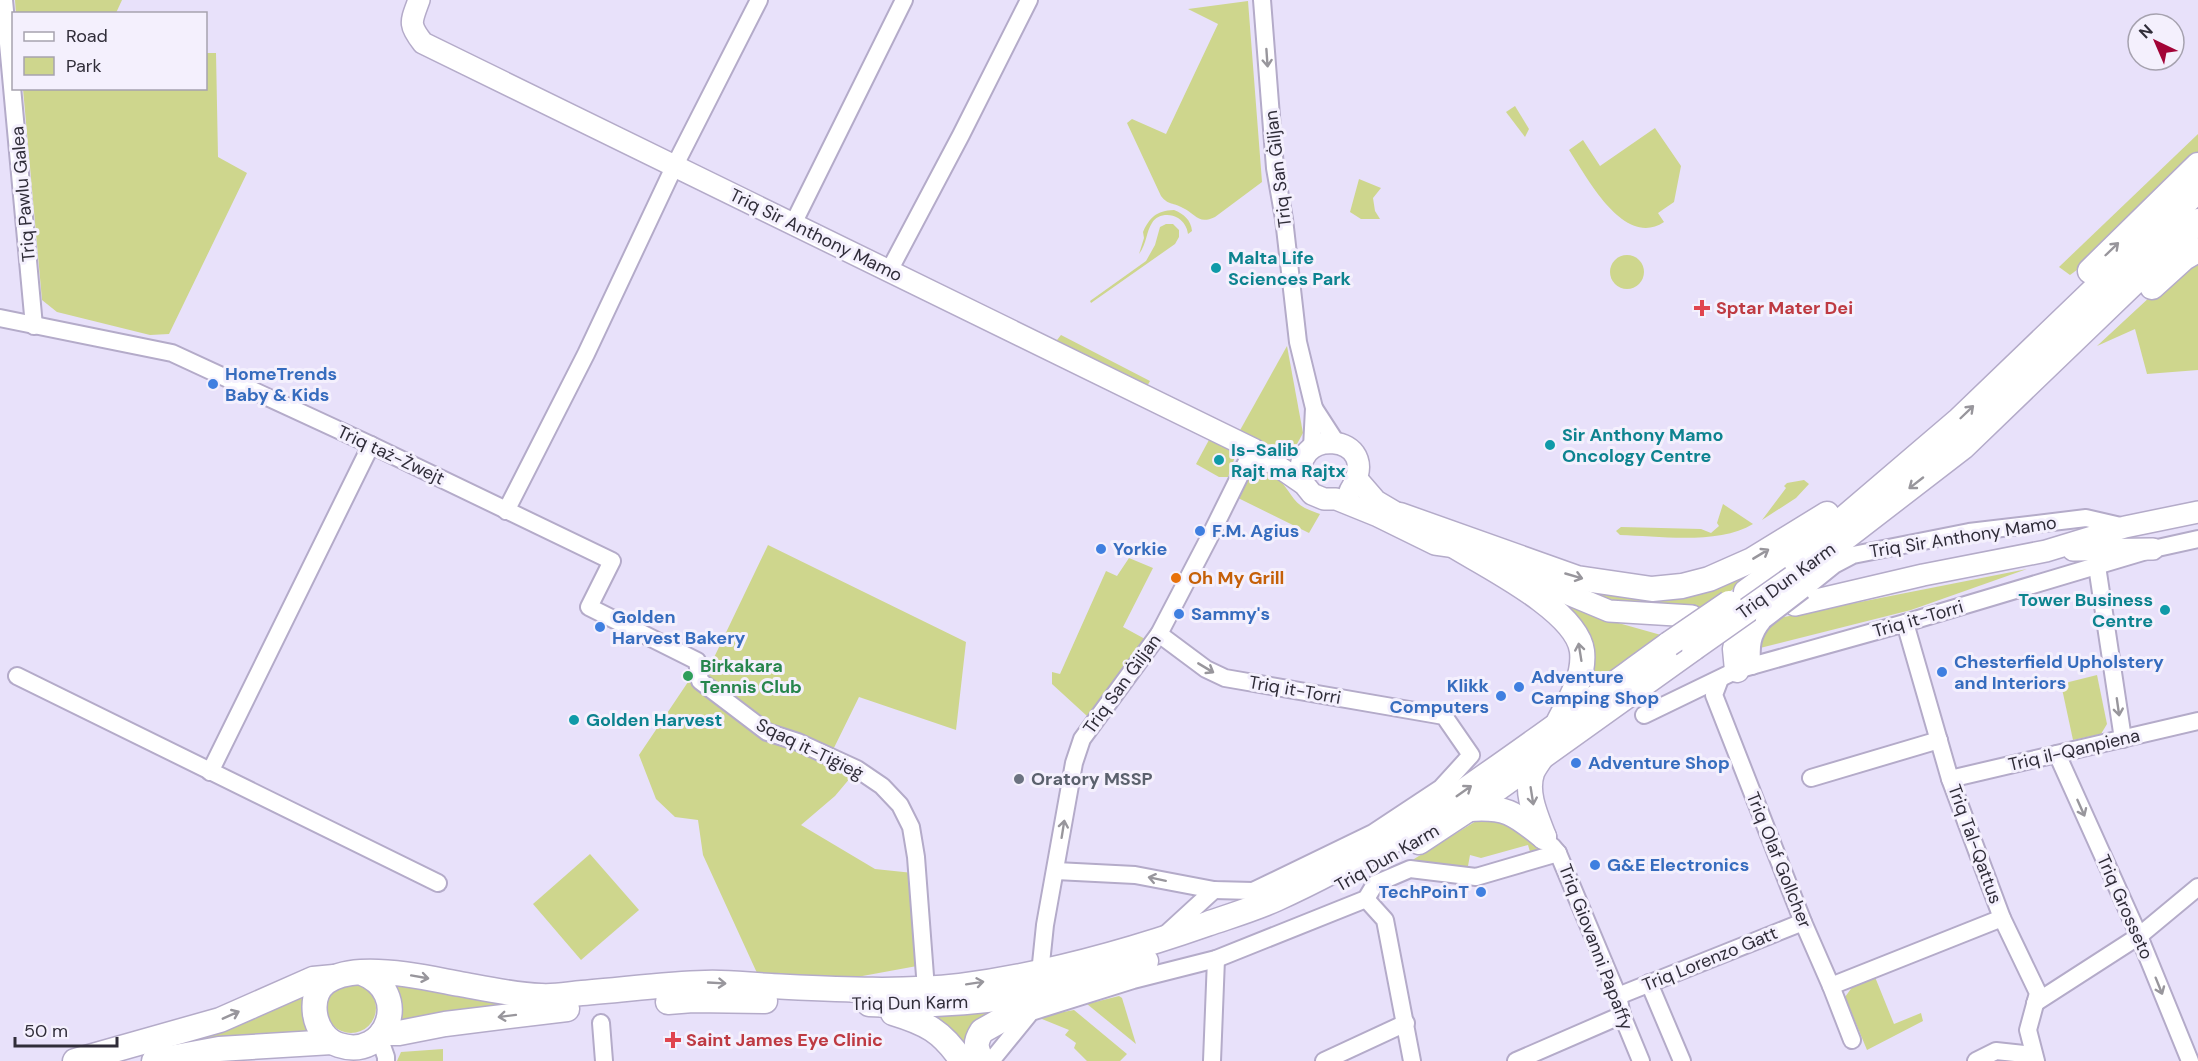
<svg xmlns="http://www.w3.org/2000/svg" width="2198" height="1061" font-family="'DM Sans',sans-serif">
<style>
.green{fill:#ced68d}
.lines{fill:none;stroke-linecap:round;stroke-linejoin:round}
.minor-casing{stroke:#b4abc9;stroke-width:20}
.major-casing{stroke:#b4abc9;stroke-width:24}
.highway-casing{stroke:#b4abc9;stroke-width:27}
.minor{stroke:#fff;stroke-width:16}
.major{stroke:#fff;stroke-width:21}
.highway{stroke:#fff;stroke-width:24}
.minor-bridge-casing{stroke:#b4abc9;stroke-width:20;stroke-linecap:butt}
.highway-bridge-casing{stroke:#b4abc9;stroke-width:27;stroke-linecap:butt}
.minor-bridge{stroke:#fff;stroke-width:16}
.highway-bridge{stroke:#fff;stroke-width:24}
.oneway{stroke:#98969c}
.culture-dot{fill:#0f9aa8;stroke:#f4f0fd;stroke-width:2}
.health-dot{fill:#e0444e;stroke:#f4f0fd;stroke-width:2}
.shop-dot{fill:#3f7fe0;stroke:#f4f0fd;stroke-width:2}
.food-dot{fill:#e8710a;stroke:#f4f0fd;stroke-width:2}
.leisure-dot{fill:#2e9e5b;stroke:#f4f0fd;stroke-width:2}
.worship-dot{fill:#6b7280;stroke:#f4f0fd;stroke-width:2}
.labels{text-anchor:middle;stroke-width:6;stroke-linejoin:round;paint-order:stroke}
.street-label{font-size:18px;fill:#302d39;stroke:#f4f0fd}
.culture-label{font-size:18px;font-weight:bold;fill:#0d838f;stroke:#f4f0fd;text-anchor:start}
.health-label{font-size:18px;font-weight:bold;fill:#be3a42;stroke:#f4f0fd;text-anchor:start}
.shop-label{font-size:18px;font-weight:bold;fill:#366cbe;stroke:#f4f0fd;text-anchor:start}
.food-label{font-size:18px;font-weight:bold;fill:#c56008;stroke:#f4f0fd;text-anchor:start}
.leisure-label{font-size:18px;font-weight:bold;fill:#27864d;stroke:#f4f0fd;text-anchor:start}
.worship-label{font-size:18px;font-weight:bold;fill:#5b616d;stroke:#f4f0fd;text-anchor:start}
</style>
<rect width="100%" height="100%" fill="#e8e1fa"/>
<!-- green -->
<g class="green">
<polygon points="15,0 122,0 116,13 16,14"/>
<path d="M1248,1L1262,182L1215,217C1198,225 1196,214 1183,208C1173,202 1169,206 1161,196L1127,123L1132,119L1166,134L1218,24L1188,9Z"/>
<polygon points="206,53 216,53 218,157 247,173 169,334 150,335 57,312 42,300 23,89 206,88"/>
<polygon points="1515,106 1529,129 1525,137 1506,112"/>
<path d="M1655,128L1681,166L1674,202L1658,213L1664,222C1624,249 1587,177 1569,150L1583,140L1600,166Z"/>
<polygon points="2198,134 2198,154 2085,264 2070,275 2059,267"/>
<polygon points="1359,179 1381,188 1373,198 1375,211 1380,219 1361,219 1350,212"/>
<path d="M1174,210C1184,214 1191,220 1192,231L1188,234C1187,227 1184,222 1178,218C1170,213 1157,214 1152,223C1146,232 1147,243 1139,254L1144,238L1143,232C1150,217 1156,211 1174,210Z"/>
<polygon points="1166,224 1173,224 1179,230 1179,237 1175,244 1091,303 1090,301 1146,261 1155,245 1160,227"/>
<circle cx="1627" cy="272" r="17"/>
<polygon points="2198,257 2198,370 2147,374 2135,329 2097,346 2165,283"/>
<polygon points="1061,335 1150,381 1145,390 1058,344 1057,340"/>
<polygon points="1287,346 1303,433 1297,444 1279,449 1239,432"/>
<polygon points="1210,438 1237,451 1228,477 1219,477 1196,464"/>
<path d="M1262,472C1279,474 1285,487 1294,499C1300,507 1311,511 1320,514L1309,533L1234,496L1249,479Z"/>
<polygon points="1804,480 1809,484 1796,498 1762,520 1786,488 1784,486 1787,483"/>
<path d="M1723,504L1753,524C1719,545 1659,536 1620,535L1616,531L1621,527L1701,529L1711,533L1719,526L1717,523Z"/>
<polygon points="768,545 966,642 956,730 859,697 827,762 851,777 835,796 801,825 875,869 913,873 917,966 857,977 813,977 757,973 703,855 698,820 675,817 656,799 639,755 690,679 699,683 708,670"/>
<polygon points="1129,558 1153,568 1123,627 1145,639 1091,714 1087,716 1052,684 1052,672 1060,674 1106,571 1117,576"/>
<path d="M1760,569C1745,580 1722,599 1706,606C1668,622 1625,603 1588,592Z"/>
<polygon points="2027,569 1911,610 1756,649 1766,625 1779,618"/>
<polygon points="1539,594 1590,615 1661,635 1575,701 1587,670"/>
<polygon points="2097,675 2107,724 2101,734 2073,740 2061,684"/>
<polygon points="1506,814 1545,849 1531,855 1528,845 1481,858 1470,855 1468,866 1401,867 1486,815"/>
<polygon points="590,854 639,910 581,960 533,904"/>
<polygon points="1875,977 1894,1024 1921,1013 1923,1021 1867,1050 1845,997 1853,986"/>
<polygon points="389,982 550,1003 395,1022"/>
<circle cx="351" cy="1008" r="25"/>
<polygon points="307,989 313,1034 194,1039"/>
<polygon points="1119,996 1122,998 1136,1044 1087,1004"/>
<polygon points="1006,1004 970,1027 969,1061 917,1013"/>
<polygon points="1074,1010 1127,1054 1120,1061 1087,1061 1074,1048 1076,1043 1065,1035 1069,1030 1037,1017"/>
<polygon points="443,1049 443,1061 397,1061 401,1052"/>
</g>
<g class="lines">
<!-- minor casing -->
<g class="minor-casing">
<g id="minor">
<polyline points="4,0 34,326"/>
<polyline points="1262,0 1275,168 1284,219 1298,342 1314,408 1312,448"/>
<polyline points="793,224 904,0"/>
<polyline points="889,271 961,135 1029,0"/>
<polyline points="0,318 172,353 371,445 612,561 589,607 697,661 700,681 767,732 798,742 857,769 882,786 900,805 911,827 916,857 926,989"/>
<polyline points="1314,408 1336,442"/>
<polyline points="506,511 586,354 675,165 759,0"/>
<polyline points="2097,566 2123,739"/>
<polyline points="1803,590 1834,565 1853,555 1969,532 2086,518 2125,527"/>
<polyline points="1905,623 1950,779 2002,918 2038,993 2028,1030 2036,1061"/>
<path d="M1752,666C1751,647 1751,635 1764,620"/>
<polyline points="17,676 438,883"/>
<polyline points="1720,679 1714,695 1803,922 1831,986 1852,1040"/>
<polyline points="1644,715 1737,670 1905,623 2153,549 2198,539"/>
<polyline points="2057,754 2139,936 2190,1061"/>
<polyline points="210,772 371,445"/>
<polyline points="1811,778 1939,740"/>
<polyline points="1950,779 2198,721"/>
<polyline points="1552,846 1558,853 1618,996 1622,1015 1641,1061"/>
<polyline points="1056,871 1135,875 1214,890 1253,891 1373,833 1441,788 1471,755 1444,716 1225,678 1206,669 1159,634"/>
<polyline points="1366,899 1385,920 1412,1061"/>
<polyline points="1166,934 1214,890"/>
<polyline points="1040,973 1045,925 1074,763 1082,739 1159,634 1209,538 1253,449"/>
<polyline points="1649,983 1682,1061"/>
<polyline points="1831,986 2002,918"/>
<polyline points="1618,996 1803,922"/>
<polyline points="2035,1003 2139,936 2198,887"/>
<polyline points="601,1023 604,1061"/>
<polyline points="379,1037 386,1057 386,1061"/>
<polyline points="991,1061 1031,1012 1133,980 1216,959 1366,899 1375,884 1410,869 1476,877 1558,853"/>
<polyline points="1212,1061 1216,959"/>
<polyline points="1324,1061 1406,1023"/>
<polyline points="1516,1061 1622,1015"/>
<polyline points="1976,1061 1996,1051 2034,1055"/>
</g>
</g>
<!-- major casing -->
<g class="major-casing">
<g id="major">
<path d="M419,0C411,22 408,24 423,43L1253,449L1304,484L1312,494L1324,499H1336L1378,516L1435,544L1456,547"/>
<polyline points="1357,479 1376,501 1398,514"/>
<path d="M1304,484C1283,425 1388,431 1350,491"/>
<polyline points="2073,550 2153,549"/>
<polyline points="1506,568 1609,611 1692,616"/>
<polyline points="1795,605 1923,575 2046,551 2125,527 2198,512"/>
</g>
</g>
<!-- highway casing -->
<g class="highway-casing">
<g id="highway">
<polyline points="2090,271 2198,165"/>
<polyline points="2152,287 2184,258 2198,250"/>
<polyline points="1400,515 1577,578 1652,589 1682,586 1709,579 1752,560 1827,514"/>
<path d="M1456,547C1489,567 1577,611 1582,651C1585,676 1570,700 1559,721"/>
<polyline points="1746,592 1836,525 1959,420 2198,190"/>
<polyline points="1737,670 1735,649 1738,635 1746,623 1764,606 1793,578 1963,447 2198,221"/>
<path d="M1542,756C1539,762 1534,767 1532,773C1525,794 1537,818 1544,837"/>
<path d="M1469,809C1507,806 1515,814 1544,837"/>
<polyline points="1419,842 1469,809 1694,648"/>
<path d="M362,973C412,992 388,1061 339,1045C326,1041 317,1028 315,1014C306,947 425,978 460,984C487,989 514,995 541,996C555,997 569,994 582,993C623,990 664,984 705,983C727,982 749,985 771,986C833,989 898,993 960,986C1044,975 1127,952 1207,924C1230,916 1254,909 1276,899C1296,890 1316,880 1335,870C1355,860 1376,852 1394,840C1422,823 1448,802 1475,783C1540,738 1604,691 1669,644"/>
<polyline points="668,1002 693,1000 765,1001"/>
<path d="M869,1004C935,1007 992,1002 1058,988C1087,981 1117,970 1146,961"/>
<path d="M893,1013C926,1023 942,1031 962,1061"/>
<polyline points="382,1033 399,1033 445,1024 567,1009"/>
<polyline points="75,1061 220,1020 313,979 334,977"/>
<polyline points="154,1061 219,1049 332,1042"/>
<path d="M982,1061C976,1049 974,1043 982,1031L1042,997"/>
</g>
</g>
<!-- minor -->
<use href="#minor" class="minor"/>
<!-- major -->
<use href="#major" class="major"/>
<!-- highway -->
<use href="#highway" class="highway"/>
<!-- minor-bridge casing -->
<g class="minor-bridge-casing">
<polyline id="minor-bridge" points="1764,620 1803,590"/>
</g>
<!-- highway-bridge casing -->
<g class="highway-bridge-casing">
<g id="highway-bridge">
<polyline points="1669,644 1729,603"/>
<polyline points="1694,648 1793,578"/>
</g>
</g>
<!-- minor-bridge -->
<use href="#minor-bridge" class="minor-bridge"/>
<!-- highway-bridge -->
<use href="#highway-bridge" class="highway-bridge"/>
</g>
<!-- one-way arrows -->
<defs><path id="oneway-shaft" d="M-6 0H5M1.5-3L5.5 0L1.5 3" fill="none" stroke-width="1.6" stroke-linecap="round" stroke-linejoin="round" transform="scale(1.5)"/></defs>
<g class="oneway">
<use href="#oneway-shaft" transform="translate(1267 58) rotate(86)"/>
<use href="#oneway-shaft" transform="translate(2112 249) rotate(-44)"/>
<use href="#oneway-shaft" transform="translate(1967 412) rotate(-44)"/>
<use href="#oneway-shaft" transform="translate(1916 483) rotate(142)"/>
<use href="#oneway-shaft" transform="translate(1761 554) rotate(-31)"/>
<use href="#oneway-shaft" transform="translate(1574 576) rotate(16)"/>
<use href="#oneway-shaft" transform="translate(1580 652) rotate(-99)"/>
<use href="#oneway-shaft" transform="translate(1206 668) rotate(31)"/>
<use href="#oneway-shaft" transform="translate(2118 707) rotate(82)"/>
<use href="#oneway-shaft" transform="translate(1464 791) rotate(-35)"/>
<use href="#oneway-shaft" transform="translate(1532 796) rotate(81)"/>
<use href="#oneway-shaft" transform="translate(2081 808) rotate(66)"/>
<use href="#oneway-shaft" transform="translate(1063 829) rotate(-81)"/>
<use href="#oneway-shaft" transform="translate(1157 879) rotate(-168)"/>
<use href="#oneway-shaft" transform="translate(420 977) rotate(10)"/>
<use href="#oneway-shaft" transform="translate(717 983) rotate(3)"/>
<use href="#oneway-shaft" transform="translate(975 983) rotate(-9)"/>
<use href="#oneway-shaft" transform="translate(2159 986) rotate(68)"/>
<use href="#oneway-shaft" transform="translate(231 1015) rotate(-24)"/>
<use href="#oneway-shaft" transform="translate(507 1016) rotate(173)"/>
</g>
<!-- markers -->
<g class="culture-dot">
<circle cx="1216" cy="268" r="6"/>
<circle cx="1550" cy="445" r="6"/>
<circle cx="1219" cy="460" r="6"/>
<circle cx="2165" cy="610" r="6"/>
<circle cx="574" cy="720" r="6"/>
</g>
<g class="health-dot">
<path d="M1699 299h6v6h6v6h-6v6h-6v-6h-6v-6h6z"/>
<path d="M670 1031h6v6h6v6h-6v6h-6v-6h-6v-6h6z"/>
</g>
<g class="shop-dot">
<circle cx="213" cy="384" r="6"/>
<circle cx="1200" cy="531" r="6"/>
<circle cx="1101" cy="549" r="6"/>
<circle cx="1179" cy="614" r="6"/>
<circle cx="600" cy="627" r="6"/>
<circle cx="1942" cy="672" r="6"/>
<circle cx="1519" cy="687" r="6"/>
<circle cx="1501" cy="696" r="6"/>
<circle cx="1576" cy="763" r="6"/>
<circle cx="1595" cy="865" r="6"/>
<circle cx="1481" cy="892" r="6"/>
</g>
<circle class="food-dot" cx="1176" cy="578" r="6"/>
<circle class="leisure-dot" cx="688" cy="676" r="6"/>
<circle class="worship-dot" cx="1019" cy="779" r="6"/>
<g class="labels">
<!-- street labels -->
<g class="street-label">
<text transform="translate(1278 169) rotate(-97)" y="6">Triq San Ġiljan</text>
<text transform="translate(23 194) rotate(-95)" y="6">Triq Pawlu Galea</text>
<text transform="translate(816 235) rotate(26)" y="6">Triq Sir Anthony Mamo</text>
<text transform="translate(391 455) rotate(25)" y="6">Triq taż-Żwejt</text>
<text transform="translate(1963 537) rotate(-9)" y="6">Triq Sir Anthony Mamo</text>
<text transform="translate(1786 581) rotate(-36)" y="6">Triq Dun Karm</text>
<text transform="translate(1918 619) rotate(-16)" y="6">Triq it-Torri</text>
<text transform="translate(1122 684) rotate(-54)" y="6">Triq San Ġiljan</text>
<text transform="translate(1295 690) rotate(10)" y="6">Triq it-Torri</text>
<text transform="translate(810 749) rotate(26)" y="6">Sqaq it-Tiġieġ</text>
<text transform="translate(2074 750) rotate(-13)" y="6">Triq il-Qanpiena</text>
<text transform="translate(1975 844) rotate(70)" y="6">Triq Tal-Qattus</text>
<text transform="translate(1387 858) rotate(-30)" y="6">Triq Dun Karm</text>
<text transform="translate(1779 860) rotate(68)" y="6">Triq Olaf Gollcher</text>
<text transform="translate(2125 907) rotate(66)" y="6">Triq Grosseto</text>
<text transform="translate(1596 947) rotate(69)" y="6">Triq Giovanni Papaffy</text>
<text transform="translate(1710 959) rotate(-22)" y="6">Triq Lorenzo Gatt</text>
<text transform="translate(910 1003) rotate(-1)" y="6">Triq Dun Karm</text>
</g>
<!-- culture labels -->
<g class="culture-label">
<text x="1228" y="264">Malta Life<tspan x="1228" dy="21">Sciences Park</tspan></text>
<text x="1562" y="441">Sir Anthony Mamo<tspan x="1562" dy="21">Oncology Centre</tspan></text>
<text x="1231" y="456">Is-Salib<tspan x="1231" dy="21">Rajt ma Rajtx</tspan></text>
<text x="2153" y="606" text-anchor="end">Tower Business<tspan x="2153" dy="21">Centre</tspan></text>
<text x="586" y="726">Golden Harvest</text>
</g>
<!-- health labels -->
<g class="health-label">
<text x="1716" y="314">Sptar Mater Dei</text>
<text x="686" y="1046">Saint James Eye Clinic</text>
</g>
<!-- shop labels -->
<g class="shop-label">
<text x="225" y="380">HomeTrends<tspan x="225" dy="21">Baby &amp; Kids</tspan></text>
<text x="1212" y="537">F.M. Agius</text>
<text x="1113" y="555">Yorkie</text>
<text x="1191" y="620">Sammy's</text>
<text x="612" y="623">Golden<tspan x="612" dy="21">Harvest Bakery</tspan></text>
<text x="1954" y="668">Chesterfield Upholstery<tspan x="1954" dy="21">and Interiors</tspan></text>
<text x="1531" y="683">Adventure<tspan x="1531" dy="21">Camping Shop</tspan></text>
<text x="1489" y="692" text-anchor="end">Klikk<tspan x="1489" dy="21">Computers</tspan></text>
<text x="1588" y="769">Adventure Shop</text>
<text x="1607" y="871">G&amp;E Electronics</text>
<text x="1469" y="898" text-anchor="end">TechPoinT</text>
</g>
<!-- food labels -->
<g class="food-label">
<text x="1188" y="584">Oh My Grill</text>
</g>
<!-- leisure labels -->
<g class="leisure-label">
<text x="700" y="672">Birkakara<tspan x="700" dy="21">Tennis Club</tspan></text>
</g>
<!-- worship labels -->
<g class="worship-label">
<text x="1031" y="785">Oratory MSSP</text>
</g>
</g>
<!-- legend -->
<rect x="12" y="12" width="195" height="78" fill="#f4f0fd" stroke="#a6a2af" stroke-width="1.5"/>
<rect x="24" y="32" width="30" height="9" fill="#ffffff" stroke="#a6a2af" stroke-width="1.5"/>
<text x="66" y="42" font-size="18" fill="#302d39">Road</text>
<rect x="24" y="57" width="30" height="18" fill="#ced68d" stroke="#a6a2af" stroke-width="1.5"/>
<text x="66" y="72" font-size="18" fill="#302d39">Park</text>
<!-- north arrow -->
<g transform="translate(2156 42) rotate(316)"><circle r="28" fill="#f4f0fd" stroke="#a6a2af" stroke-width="1.5"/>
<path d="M0-4.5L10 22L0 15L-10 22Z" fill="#a20337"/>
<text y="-9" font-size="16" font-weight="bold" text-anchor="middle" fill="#302d39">N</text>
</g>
<!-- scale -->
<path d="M15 1037v9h102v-9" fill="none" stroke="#302d39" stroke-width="3"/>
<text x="24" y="1037" font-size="18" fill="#302d39" stroke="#f4f0fd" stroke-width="4.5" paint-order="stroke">50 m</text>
</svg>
